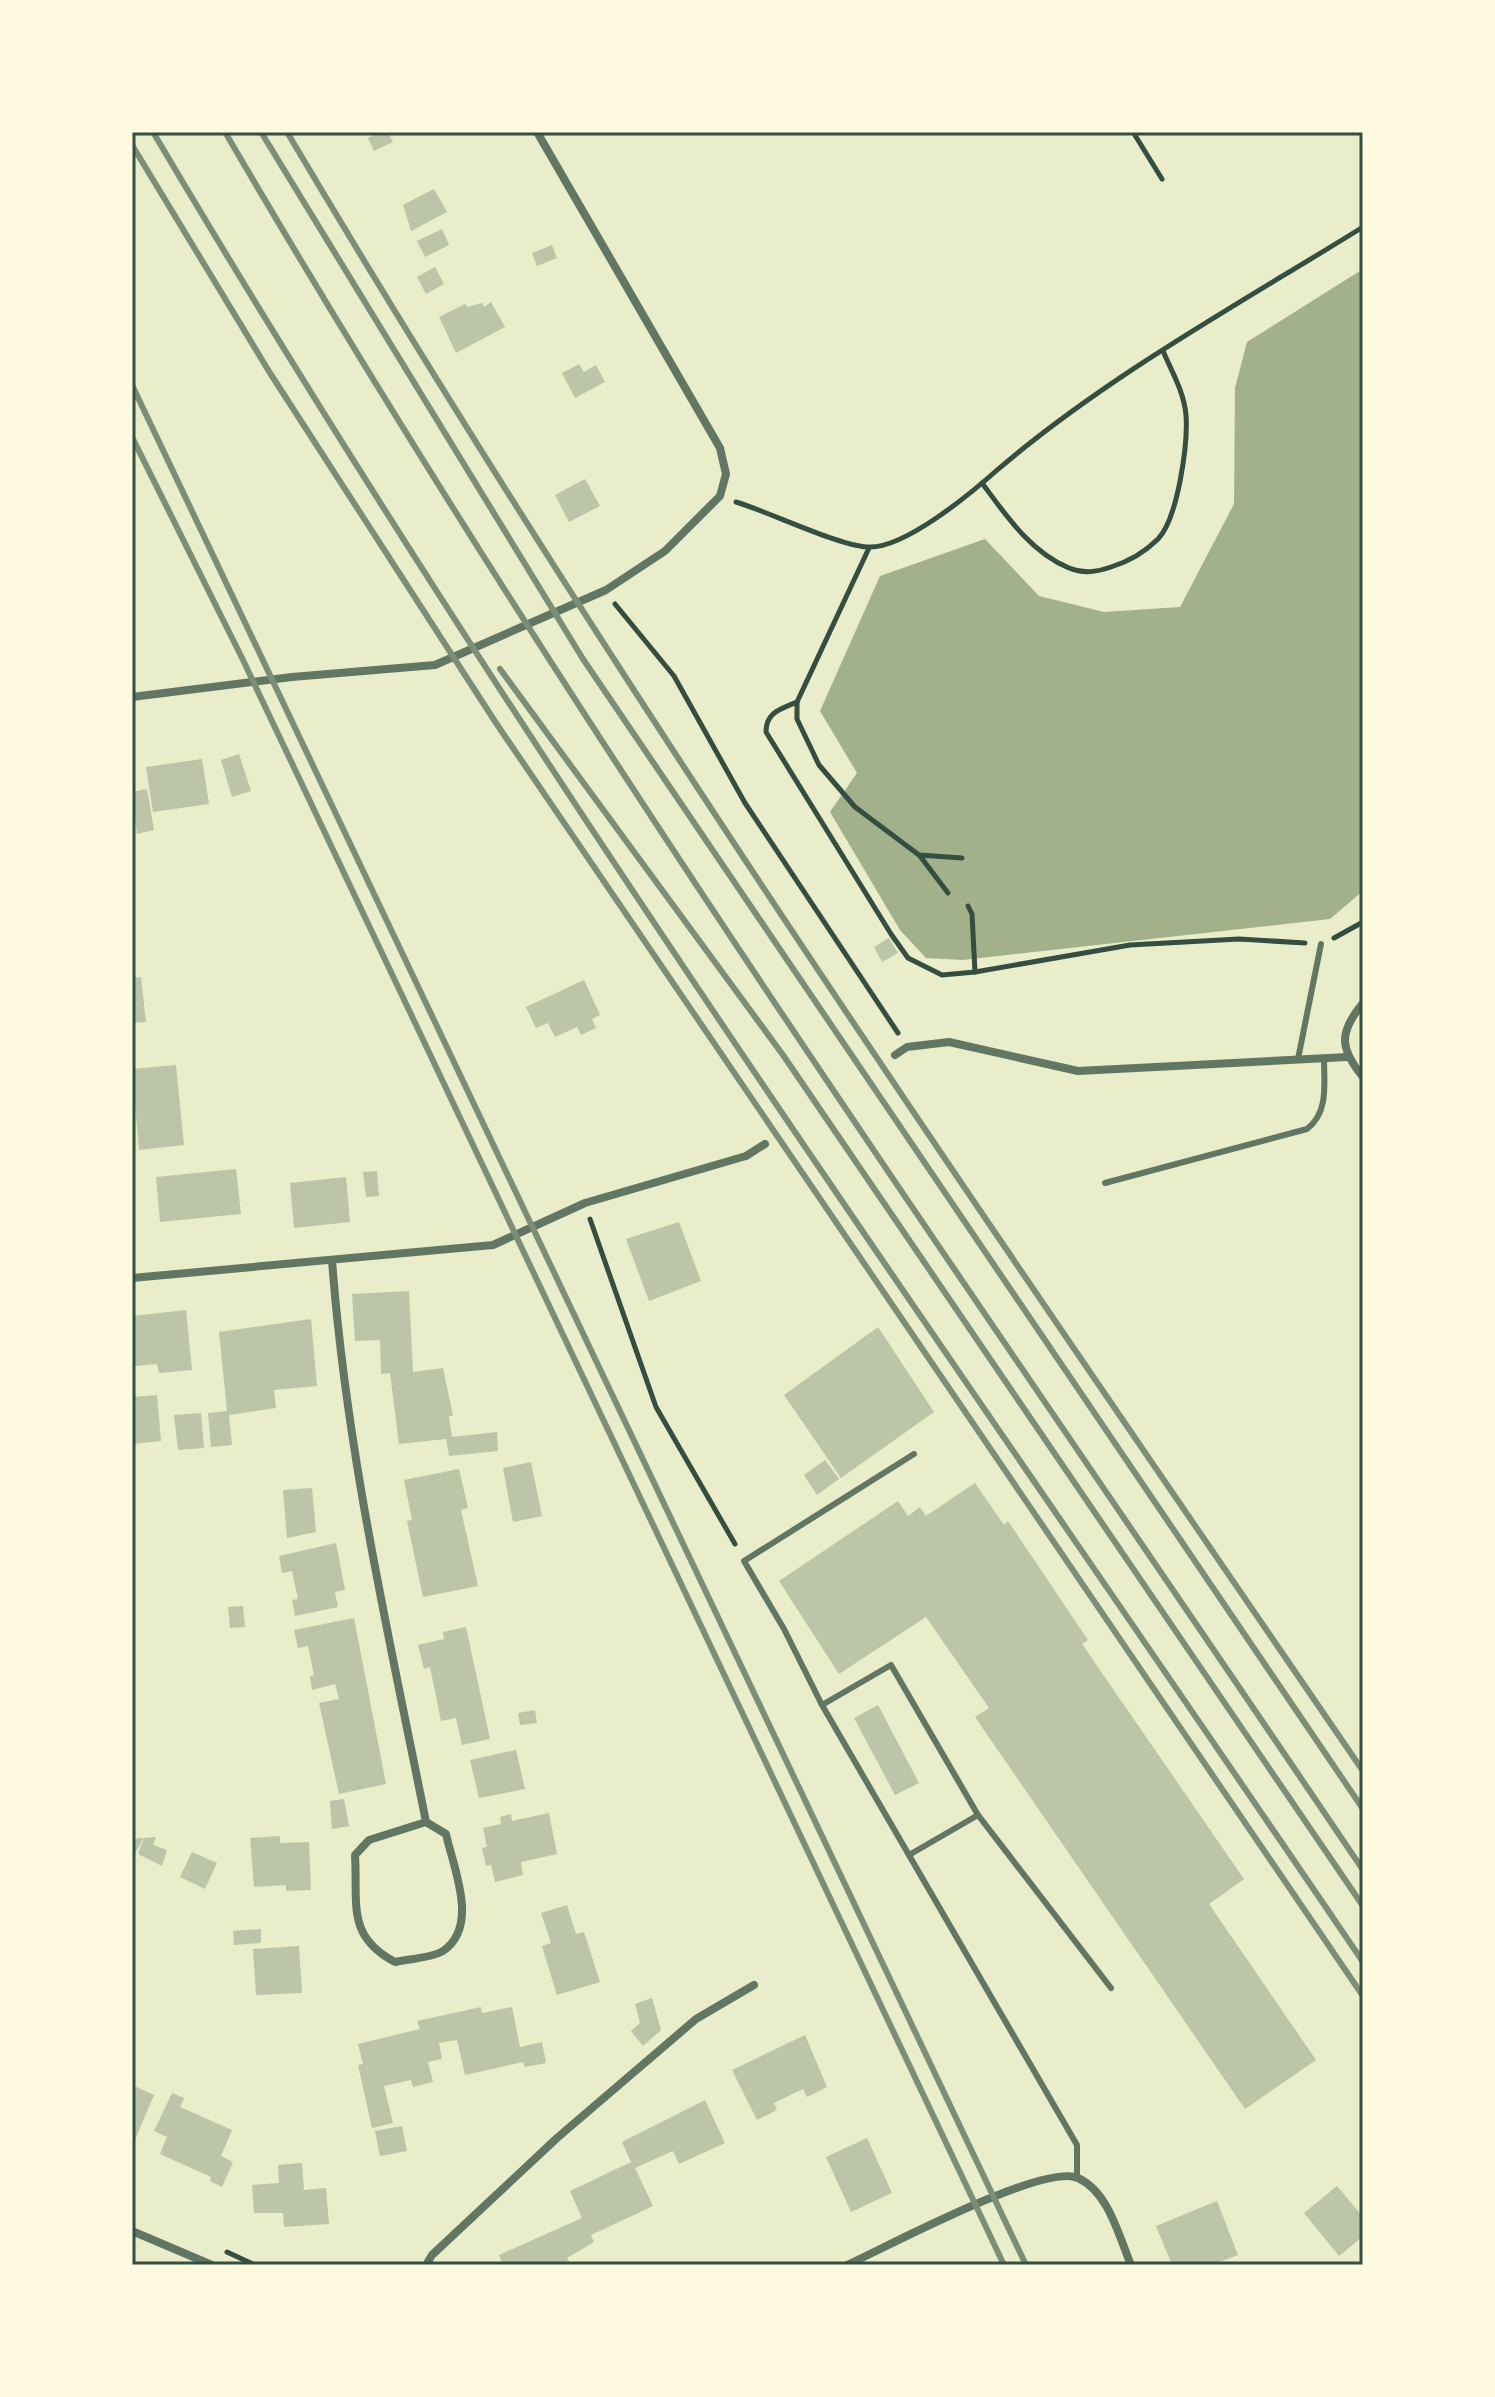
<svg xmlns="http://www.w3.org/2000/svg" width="1495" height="2397" font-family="'DM Sans',sans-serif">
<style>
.water{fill:#a3b18a}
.building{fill:#bcc5a7}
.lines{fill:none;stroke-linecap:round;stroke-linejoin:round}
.path{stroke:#344e41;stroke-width:5}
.service{stroke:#617663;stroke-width:6}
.minor{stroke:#617663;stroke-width:8}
.rail{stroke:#7c8e77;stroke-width:6}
.neatline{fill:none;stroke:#344e41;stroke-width:3}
</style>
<rect width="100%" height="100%" fill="#e9edc9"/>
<!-- water -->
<polygon class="water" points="1363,269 1363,891 1330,919 963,960 926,958 900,930 830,812 857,773 820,711 880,576 985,539 1039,596 1104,612 1180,607 1234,504 1235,388 1247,342"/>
<!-- building -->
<g class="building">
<polygon points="380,132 388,132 393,142 374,151 368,138"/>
<polygon points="434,189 447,212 411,231 403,205"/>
<polygon points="442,229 449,245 425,257 417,241"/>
<polygon points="552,245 557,258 537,266 532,253"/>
<polygon points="435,267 444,284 426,294 417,277"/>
<polygon points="491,302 505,327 456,353 439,317 465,304 467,307 482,303 484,307"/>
<polygon points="579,364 584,372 596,365 605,382 575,398 562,373"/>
<polygon points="585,479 600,506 569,522 555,495"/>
<polygon points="239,754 251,791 232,797 221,760"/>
<polygon points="202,759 209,804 153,812 146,767"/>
<polygon points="147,789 154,830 137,834 132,792"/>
<polygon points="889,938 898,953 882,962 874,947"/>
<polygon points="141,977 146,1022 132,1023 132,978"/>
<polygon points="584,980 600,1015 592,1019 596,1028 581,1035 577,1027 555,1037 548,1023 536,1028 526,1007"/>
<polygon points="176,1065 184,1145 139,1150 132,1069"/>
<polygon points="236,1169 241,1214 160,1222 156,1177"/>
<polygon points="377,1171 379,1196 366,1197 363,1172"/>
<polygon points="346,1177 350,1222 294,1228 290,1183"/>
<polygon points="679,1222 701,1281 649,1301 626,1239"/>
<polygon points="409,1291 413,1372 443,1368 453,1416 449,1416 452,1437 497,1432 498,1451 449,1456 446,1439 399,1444 390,1373 381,1374 380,1340 355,1341 352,1294"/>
<polygon points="186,1310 192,1370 159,1373 157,1364 135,1366 132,1316"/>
<polygon points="311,1319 317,1386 274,1390 276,1408 229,1415 232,1445 211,1447 208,1413 227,1411 219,1332"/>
<polygon points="878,1327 934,1412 841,1478 784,1395"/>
<polygon points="157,1395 161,1441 132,1444 132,1397"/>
<polygon points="201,1413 204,1448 178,1450 174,1415"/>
<polygon points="825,1460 839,1479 817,1495 804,1475"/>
<polygon points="531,1462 542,1516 513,1522 503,1468"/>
<polygon points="459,1469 468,1508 461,1510 478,1586 423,1597 407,1521 412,1520 404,1480"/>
<polygon points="975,1483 1004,1525 1008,1521 1088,1640 1082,1644 1244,1879 1209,1904 1316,2060 1245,2109 975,1717 989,1708 926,1617 839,1674 779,1581 898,1501 908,1516 920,1507 926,1516"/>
<polygon points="312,1488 316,1532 287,1538 283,1490"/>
<polygon points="336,1543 345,1590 335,1592 338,1607 295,1616 292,1600 298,1599 292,1571 282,1573 279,1556"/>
<polygon points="243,1606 245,1627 230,1628 228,1607"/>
<polygon points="354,1618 386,1784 339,1794 319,1703 339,1699 335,1684 312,1690 310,1676 314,1675 308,1646 298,1648 294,1630"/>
<polygon points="466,1627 490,1739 462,1745 456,1718 441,1721 430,1667 424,1669 418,1645 444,1639 443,1632"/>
<polygon points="878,1705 919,1783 895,1795 854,1718"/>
<polygon points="535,1710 537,1723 520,1725 518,1713"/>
<polygon points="516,1750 525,1789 479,1798 470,1760"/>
<polygon points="344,1799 349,1826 332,1829 330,1801"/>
<polygon points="549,1813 557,1854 521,1862 523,1875 495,1882 491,1865 486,1866 482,1848 487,1847 483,1828 501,1824 500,1817 511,1814 512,1821"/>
<polygon points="280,1836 280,1843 309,1842 311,1890 286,1891 286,1885 254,1887 250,1838"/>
<polygon points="156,1837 153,1845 167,1850 162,1866 138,1854 144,1838"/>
<polygon points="143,1838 143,1839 132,1859 132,1839"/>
<polygon points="192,1852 217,1863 205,1889 180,1877"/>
<polygon points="567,1905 576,1934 584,1932 600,1982 557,1995 542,1946 551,1943 541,1913"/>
<polygon points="261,1929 261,1943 234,1945 233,1931"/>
<polygon points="299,1946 302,1993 256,1995 253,1949"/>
<polygon points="652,1998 661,2030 643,2046 631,2031 640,2023 635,2004"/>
<polygon points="481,2007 482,2013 512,2007 520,2047 542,2042 546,2063 525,2067 523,2062 465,2075 457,2040 439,2043 442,2059 428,2062 433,2082 413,2087 411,2080 384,2086 393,2123 372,2128 358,2065 363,2064 358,2044 420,2029 417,2021"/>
<polygon points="805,2035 827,2087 807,2097 803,2089 774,2103 777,2110 757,2120 732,2070"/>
<polygon points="132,2085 154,2095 132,2147"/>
<polygon points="172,2093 184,2098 180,2107 232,2130 221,2156 233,2162 222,2187 210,2181 211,2177 160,2154 167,2137 154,2131"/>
<polygon points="705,2100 725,2143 679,2164 673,2151 635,2168 653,2206 591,2235 594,2242 567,2258 571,2265 503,2265 499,2255 582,2218 570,2191 631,2162 622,2142"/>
<polygon points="402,2126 407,2151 380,2156 375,2131"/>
<polygon points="867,2138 892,2193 851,2212 826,2157"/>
<polygon points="302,2163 304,2190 326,2188 329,2224 284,2227 283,2213 254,2213 252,2185 279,2183 278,2165"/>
<polygon points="1337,2186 1363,2217 1363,2236 1339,2256 1304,2213"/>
<polygon points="1217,2201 1238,2255 1212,2265 1172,2265 1156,2226"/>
</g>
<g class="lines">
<!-- path -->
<g class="path">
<polyline points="1133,132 1162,179"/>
<path d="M982,483C1005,514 1031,553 1069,568C1084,574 1096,572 1111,567C1127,562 1145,552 1158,539C1178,518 1188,444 1186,415C1184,392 1172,372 1163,351"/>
<path d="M736,502C769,512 837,545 867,547C903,550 970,494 996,471C1107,376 1239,304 1363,227"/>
<polyline points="869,548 797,702 797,719 819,765 855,807 919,855 962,858"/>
<polyline points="615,604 674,676 745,803 898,1033"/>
<path d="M797,702C781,709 766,712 766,732L891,934L908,958L942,975L975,972L1130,945L1239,939L1305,943"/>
<polyline points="920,856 948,893"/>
<polyline points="968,906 972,914 975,972"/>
<polyline points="1334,938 1363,922"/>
<polyline points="590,1219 656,1407 735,1544"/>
<polyline points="227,2252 255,2265"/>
</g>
<!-- service -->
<g class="service">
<polyline points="1298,1059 1321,944"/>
<path d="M1105,1183L1307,1129C1329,1112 1324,1084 1324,1058"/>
<polyline points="914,1454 744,1561 784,1629 822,1705 1077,2145 1077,2177"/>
<polyline points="822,1705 891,1665 978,1815 1111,1988"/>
<polyline points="909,1855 978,1815"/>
</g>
<!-- minor -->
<g class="minor">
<polyline points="132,697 292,677 435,665 606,590 665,551 720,496 726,474 720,448 537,132"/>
<path d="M1363,1003C1338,1033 1340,1049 1363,1077"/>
<polyline points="895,1055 907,1047 949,1042 1078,1071 1347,1057"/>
<path d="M332,1260C346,1450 389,1636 426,1822L369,1840L355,1855C358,1904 346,1936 395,1962C408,1959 432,1958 443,1951C480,1926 453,1867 446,1834L426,1822"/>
<polyline points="132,1278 493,1245 585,1203 746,1156 765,1144"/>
<polyline points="132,2231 212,2265"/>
<polyline points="426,2265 432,2255 557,2138 696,2019 754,1985"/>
<path d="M847,2265C887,2247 1043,2163 1078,2178C1109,2192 1119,2237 1131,2265"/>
</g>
<!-- rail -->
<g class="rail">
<path d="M153,132C525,762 953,1357 1363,1962"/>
<path d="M225,132C574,731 976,1296 1363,1870"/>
<polyline points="261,132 583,659 1363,1809"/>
<path d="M287,132C620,695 994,1231 1363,1771"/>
<polyline points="132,145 270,373 496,723 1363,1996"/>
<polyline points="132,385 1026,2265"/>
<polyline points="132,437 243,660 1004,2265"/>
<polyline points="500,669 783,1055 1363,1906"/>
</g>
</g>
<!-- border -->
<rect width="1495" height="2397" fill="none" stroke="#fefae0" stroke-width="268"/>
<rect x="134" y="134" width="1227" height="2129" class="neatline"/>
</svg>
